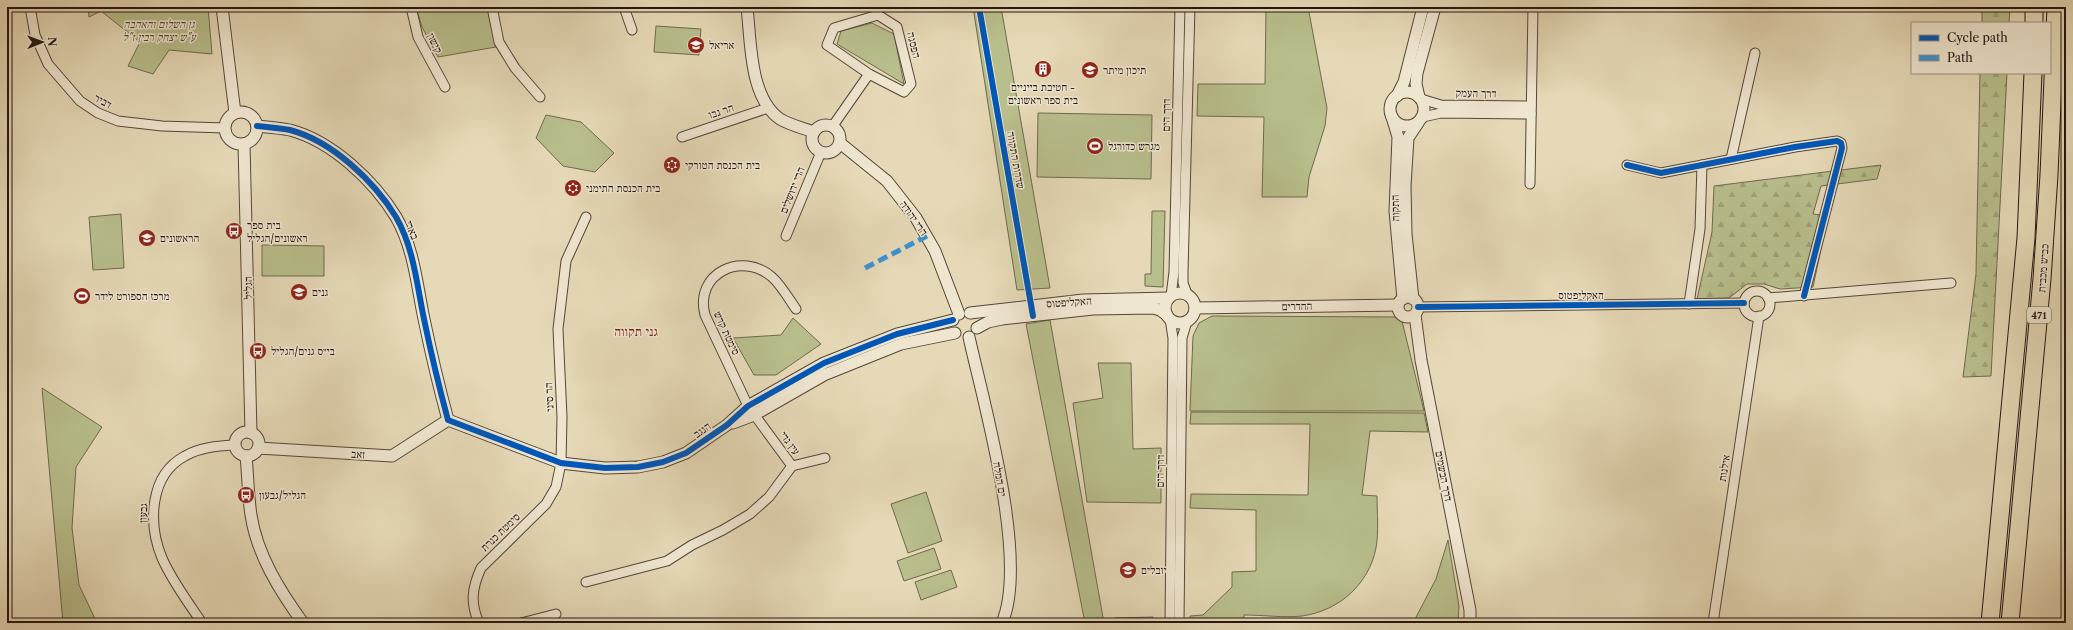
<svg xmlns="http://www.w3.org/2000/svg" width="2073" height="630" font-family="'Libre Caslon Text','Frank Ruhl Libre',serif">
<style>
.green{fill:#b8be8c;stroke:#6e6a4e}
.forest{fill:url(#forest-firs);stroke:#6e6a4e}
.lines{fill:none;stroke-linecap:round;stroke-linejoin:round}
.minor-casing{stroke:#54463a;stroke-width:11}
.tertiary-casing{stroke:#54463a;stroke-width:13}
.motorway-casing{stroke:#231510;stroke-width:19}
.minor{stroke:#efe6d0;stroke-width:9}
.tertiary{stroke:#efe6d0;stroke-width:11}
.motorway{stroke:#e6d9b7;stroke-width:17}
.quiet{stroke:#3b93d3;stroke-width:5;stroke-dasharray:10 5;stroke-linecap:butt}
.cycleway-casing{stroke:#efe6d0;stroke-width:8}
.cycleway{stroke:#0057b8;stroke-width:6}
.labels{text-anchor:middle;stroke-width:3;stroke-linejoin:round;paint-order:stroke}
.shield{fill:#efe6d0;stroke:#60544a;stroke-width:1}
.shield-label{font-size:10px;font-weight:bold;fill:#231510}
.park-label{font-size:11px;font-style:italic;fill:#504835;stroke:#efe6d0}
.street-label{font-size:11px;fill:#231510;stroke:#efe6d0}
.poi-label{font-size:11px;fill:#231510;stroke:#efe6d0;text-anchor:start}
.quarter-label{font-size:13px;fill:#7a1f14;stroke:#efe6d0}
</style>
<defs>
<pattern id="forest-firs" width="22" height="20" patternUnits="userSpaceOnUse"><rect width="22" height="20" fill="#b8be8c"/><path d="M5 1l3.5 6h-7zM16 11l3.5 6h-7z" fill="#9ea278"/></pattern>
</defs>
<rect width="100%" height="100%" fill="#e6d9b7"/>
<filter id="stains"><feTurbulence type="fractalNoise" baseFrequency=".005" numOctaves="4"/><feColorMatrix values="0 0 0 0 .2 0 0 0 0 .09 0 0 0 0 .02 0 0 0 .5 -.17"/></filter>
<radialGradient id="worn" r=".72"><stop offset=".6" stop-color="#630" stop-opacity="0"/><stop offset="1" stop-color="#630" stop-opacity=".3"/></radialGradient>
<!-- green -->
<g class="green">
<polygon points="88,7 208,7 212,54 169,50 153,74 128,66 140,42 101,11 89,17"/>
<polygon points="416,7 487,7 496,47 438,57 422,27"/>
<polygon points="973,7 1001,7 1050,288 1017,290"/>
<polygon points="1266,7 1308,7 1327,108 1325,126 1309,177 1307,197 1262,197 1264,117 1197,116 1198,84 1265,84"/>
<polygon points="872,23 894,34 904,84 837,44 841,31"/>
<polygon points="656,26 701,29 699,55 654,52"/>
<polygon points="1038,113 1152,115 1151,179 1037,177"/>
<polygon points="546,115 581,122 614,153 595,172 563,166 536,138"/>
<polygon points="1152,211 1165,211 1163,287 1145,286 1145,274 1151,274"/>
<polygon points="121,214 124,268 93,270 89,217"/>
<polygon points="262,245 324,246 324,276 262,276"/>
<polygon points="1212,316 1401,317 1424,411 1190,411 1193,336 1199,323"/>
<polygon points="793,318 821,344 776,375 754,375 733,338 781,335"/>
<polygon points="1050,320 1104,623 1085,623 1026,324"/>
<polygon points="1098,363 1131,363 1133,449 1161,448 1161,503 1087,502 1073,403 1103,398"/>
<polygon points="42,388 102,427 76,467 72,528 79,585 97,623 63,623"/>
<path d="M1191,412L1424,413L1428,432L1370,431L1362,495L1377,496C1377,513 1379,531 1376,548C1369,584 1339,611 1302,616C1284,618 1263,615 1244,615V623H1190V616L1203,615L1232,587V572L1256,571V510L1190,508L1191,494L1308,495L1310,424H1190Z"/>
<polygon points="926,492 942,541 908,553 891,504"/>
<polygon points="1448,540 1459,606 1458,623 1413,623 1436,579"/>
<polygon points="934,548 941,569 904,581 897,561"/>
<polygon points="951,570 957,587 921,600 915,582"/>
<polygon points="1153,617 1153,623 1114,623 1114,618"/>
</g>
<!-- forest -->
<g class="forest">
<polygon points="1982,7 2010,7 2009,23 1982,23"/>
<polygon points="1980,73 2007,73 1991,376 1963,377 1976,274"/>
<polygon points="1881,165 1877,179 1821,186 1813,214 1828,216 1813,287 1780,289 1764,284 1747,284 1729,298 1697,299 1712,232 1714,186"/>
</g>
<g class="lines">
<!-- minor casing -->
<g class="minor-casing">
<g id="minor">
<polyline points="30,7 35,35 48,64 80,101 98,113 118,121 162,126 225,128"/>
<polyline points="411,7 418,37 445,87"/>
<polyline points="492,7 499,42 515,68 540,97"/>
<polyline points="624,7 632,30"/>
<polygon points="878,15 897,27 911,84 904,92 869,74 827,45 834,28"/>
<polyline points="1421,99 1441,105 1531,106"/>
<polyline points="1423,117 1441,113 1531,114"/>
<polyline points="832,127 869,74"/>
<polyline points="682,137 768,108"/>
<polyline points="1731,159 1755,53"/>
<polyline points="1627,165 1661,173 1795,147 1837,141 1841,143 1842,148 1804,296"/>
<polyline points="1530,184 1533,7"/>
<polyline points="786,236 821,152"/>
<circle cx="1757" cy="304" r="13"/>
<polyline points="1187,294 1183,283 1183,272 1190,7"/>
<polyline points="1171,296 1174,272 1180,7"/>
<polyline points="1768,298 1951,283"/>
<polyline points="1689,304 1700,229 1702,165"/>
<polyline points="1418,307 1744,303"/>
<path d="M796,309C789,299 781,285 772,277C742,251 694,273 705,315L748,406L792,466L825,458"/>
<polyline points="1170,319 1173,338 1170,623"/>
<polyline points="586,582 667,561 692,545 723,530 750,514 769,497 792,466"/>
<path d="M202,623C188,602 172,581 162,558C148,524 149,475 185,456C200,447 219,446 235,445"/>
<path d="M479,623C470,603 472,588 481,568L546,504L556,487L561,463L562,417L558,329L566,261L586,217"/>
<polyline points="521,623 556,614"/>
<polyline points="1179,623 1182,338 1187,321"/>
<polyline points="1713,623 1759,316"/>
</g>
</g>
<!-- tertiary casing -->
<g class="tertiary-casing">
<g id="tertiary">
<polyline points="222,7 235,113"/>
<path d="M747,7C751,41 749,97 780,119C790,125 803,128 814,132"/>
<circle cx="1407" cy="109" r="17"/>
<polyline points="1397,96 1404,82 1423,7"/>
<polyline points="1419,97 1416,84 1417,73 1435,7"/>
<circle cx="241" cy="128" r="16"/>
<polyline points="1392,117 1398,137 1395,211 1403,299"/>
<circle cx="826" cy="139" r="14"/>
<path d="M257,126C268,127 280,128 290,130C332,141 374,181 396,217C414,248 417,286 424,319C431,353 439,387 448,420"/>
<polyline points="840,143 887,181 916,218 935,251 959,314"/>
<polyline points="244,144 251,433"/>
<circle cx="1180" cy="308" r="15"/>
<circle cx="1408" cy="307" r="10"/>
<polyline points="1413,299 1406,234 1405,186 1408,138 1418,123"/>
<polyline points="1195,308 1398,305"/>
<polyline points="970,313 1083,300 1169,298"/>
<polyline points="1415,315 1421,360 1470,610 1470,623"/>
<polyline points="977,328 988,322 1002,319 1093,309 1153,308 1160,310 1167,315"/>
<path d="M969,337C984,405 1029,560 1002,623"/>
<polyline points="448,420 561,463 605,468 638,467 663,462 686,453 727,425 748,406 824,363 897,334 953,320"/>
<polyline points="733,423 754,415 824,375 901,344 955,333"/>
<circle cx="247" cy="444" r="12"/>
<polyline points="258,448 392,456 448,420"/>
<path d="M246,456C248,476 248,496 251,515C257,555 280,591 303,623"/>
</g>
</g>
<!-- motorway casing -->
<g class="motorway-casing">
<g id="motorway">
<polyline points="2034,23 2034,7"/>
<polyline points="1990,623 2026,238 2033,73"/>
<polyline points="2010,623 2042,279 2049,175 2056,7"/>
</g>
</g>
<!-- minor -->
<use href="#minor" class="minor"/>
<!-- tertiary -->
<use href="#tertiary" class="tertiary"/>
<!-- motorway -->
<use href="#motorway" class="motorway"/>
<!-- quiet -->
<polyline class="quiet" points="865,268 927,236"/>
<!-- cycleway casing -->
<g class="cycleway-casing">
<g id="cycleway">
<polyline points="979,7 1033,316"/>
<path d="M257,126C268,127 280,128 290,130C332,141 374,181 396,217C414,248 417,286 424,319C431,353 439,387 448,420L561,463L605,468L638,467L663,462L686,453L727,425L748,406L824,363L897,334L953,320"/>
<polyline points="1627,165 1661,173 1795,147 1837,141 1841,143 1842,148 1804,296"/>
<polyline points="1418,307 1744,303"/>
</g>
</g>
<!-- cycleway -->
<use href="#cycleway" class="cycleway"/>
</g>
<!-- icons -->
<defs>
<g id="school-disc" transform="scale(0.9)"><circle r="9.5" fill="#8f2418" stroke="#efe6d0"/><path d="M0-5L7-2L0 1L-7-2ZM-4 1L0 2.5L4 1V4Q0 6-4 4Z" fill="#fff"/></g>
<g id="building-disc" transform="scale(0.9)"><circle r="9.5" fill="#8f2418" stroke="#efe6d0"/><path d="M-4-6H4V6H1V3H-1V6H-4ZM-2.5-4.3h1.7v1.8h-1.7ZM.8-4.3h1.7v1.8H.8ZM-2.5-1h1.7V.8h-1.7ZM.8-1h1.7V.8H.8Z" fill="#fff"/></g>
<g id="stadium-disc" transform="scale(0.9)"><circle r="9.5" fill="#8f2418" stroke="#efe6d0"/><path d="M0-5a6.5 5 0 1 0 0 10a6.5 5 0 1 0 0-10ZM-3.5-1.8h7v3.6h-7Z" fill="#fff"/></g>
<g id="synagogue-disc" transform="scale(0.9)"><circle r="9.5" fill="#8f2418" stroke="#efe6d0"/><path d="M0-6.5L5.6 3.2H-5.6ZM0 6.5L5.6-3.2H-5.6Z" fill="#fff"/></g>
<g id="bus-disc" transform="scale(0.9)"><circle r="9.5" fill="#8f2418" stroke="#efe6d0"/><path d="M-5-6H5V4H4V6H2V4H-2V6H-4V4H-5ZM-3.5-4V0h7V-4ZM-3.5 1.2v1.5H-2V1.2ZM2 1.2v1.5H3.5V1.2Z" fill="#fff"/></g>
</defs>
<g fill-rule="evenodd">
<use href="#school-disc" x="696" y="45"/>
<use href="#building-disc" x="1043" y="69"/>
<use href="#school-disc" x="1090" y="70"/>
<use href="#stadium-disc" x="1095" y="146"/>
<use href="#synagogue-disc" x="672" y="165"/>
<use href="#synagogue-disc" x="573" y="188"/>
<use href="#bus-disc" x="234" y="231"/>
<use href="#school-disc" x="147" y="238"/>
<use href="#school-disc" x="299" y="292"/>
<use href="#stadium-disc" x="82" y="296"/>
<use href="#bus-disc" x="258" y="351"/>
<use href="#bus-disc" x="246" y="495"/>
<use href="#school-disc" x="1128" y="570"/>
</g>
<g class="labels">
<!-- shield labels -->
<rect class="shield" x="2027" y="307" width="24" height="16" rx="3"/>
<g class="shield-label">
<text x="2039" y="319">471</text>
</g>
<!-- park labels -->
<g class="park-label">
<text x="159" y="28">גן השלום והאהבה<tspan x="159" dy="13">ע"ש יצחק רבין ז"ל</tspan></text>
</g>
<!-- street labels -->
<g class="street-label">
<text transform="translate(435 43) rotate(64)" y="4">קישון</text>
<text transform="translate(914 45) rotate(76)" y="4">הפסגה</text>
<text transform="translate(1476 93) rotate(1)" y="4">דרך העמק</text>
<text transform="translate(103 101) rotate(28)" y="4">דביר</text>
<text transform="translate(721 111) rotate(-18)" y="4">הר נבו</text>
<text transform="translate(1166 115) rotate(-89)" y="4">דרך הים</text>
<text transform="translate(1016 160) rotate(80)" y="4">שדרות התקווה</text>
<text transform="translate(792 190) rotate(-68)" y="4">הרי ירושלים</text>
<text transform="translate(1395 208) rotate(-91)" y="4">התקוה</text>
<text transform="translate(914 218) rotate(55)" y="4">הרי יהודה</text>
<text transform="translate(412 230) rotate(68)" y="4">בארי</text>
<text transform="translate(2043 268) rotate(-86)" y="4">כביש מכבית</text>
<text transform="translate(248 288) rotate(-91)" y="4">הגליל</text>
<text x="1581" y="299">האקליפטוס</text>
<text transform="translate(1069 302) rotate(-4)" y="4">האקליפטוס</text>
<text transform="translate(1297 306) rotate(-1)" y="4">ההדרים</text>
<text transform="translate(727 333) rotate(65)" y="4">סימטת קדש</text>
<text transform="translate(549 397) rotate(-93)" y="4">הר סיני</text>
<text transform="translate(702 430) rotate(-35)" y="4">הנגב</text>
<text transform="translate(790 443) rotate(54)" y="4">עין גדי</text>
<text transform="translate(358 454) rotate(3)" y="4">זאב</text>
<text transform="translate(1724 468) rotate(-81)" y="4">אילנות</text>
<text transform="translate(1160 471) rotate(-89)" y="4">דרך הים</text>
<text transform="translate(1444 476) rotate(79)" y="4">דרך הבשמים</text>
<text transform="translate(1000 479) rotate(80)" y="4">ים המלח</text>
<text transform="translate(143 513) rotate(-87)" y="4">גבעון</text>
<text transform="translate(500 532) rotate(-44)" y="4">סימטת כנרת</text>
</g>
<!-- poi labels -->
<g class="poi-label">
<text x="709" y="49">אריאל</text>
<text x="1103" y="74">תיכון מיתר</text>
<text x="1043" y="91" text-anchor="middle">חטיבת בייניים -<tspan x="1043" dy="13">בית ספר ראשונים</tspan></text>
<text x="1108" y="150">מגרש כדורגל</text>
<text x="685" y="169">בית הכנסת הטורקי</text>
<text x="586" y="192">בית הכנסת התימני</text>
<text x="247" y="229">בית ספר<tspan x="247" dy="13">ראשונים/הגליל</tspan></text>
<text x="160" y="242">הראשונים</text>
<text x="312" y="296">גנים</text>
<text x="95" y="300">מרכז הספורט לידר</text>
<text x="271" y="355">בי״ס גנים/הגליל</text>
<text x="259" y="499">הגליל/גבעון</text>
<text x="1141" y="574">יובלים</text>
</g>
<!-- quarter labels -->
<g class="quarter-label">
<text x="636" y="336">גני תקווה</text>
</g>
</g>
<!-- margin -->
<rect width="2073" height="630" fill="none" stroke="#e6d9b7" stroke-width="24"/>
<rect x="8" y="8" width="2057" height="614" fill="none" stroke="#231510" stroke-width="2"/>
<rect x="12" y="12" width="2049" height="606" fill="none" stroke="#231510"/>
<!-- legend -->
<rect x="1911" y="22" width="140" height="52" fill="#efe6d0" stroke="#9d9283"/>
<rect x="1919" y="35" width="20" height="6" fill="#0057b8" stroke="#9d9283"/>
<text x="1947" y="42" font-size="12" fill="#231510">Cycle path</text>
<rect x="1919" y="55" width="20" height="6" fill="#3b93d3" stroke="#9d9283"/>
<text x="1947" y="62" font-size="12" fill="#231510">Path</text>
<!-- north arrow -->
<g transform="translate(42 42) rotate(89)" stroke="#efe6d0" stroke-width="3" paint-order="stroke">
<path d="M0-3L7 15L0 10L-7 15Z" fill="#231510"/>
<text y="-6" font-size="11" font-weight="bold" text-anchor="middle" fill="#231510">N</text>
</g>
<rect width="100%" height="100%" filter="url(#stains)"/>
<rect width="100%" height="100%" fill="url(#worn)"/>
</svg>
